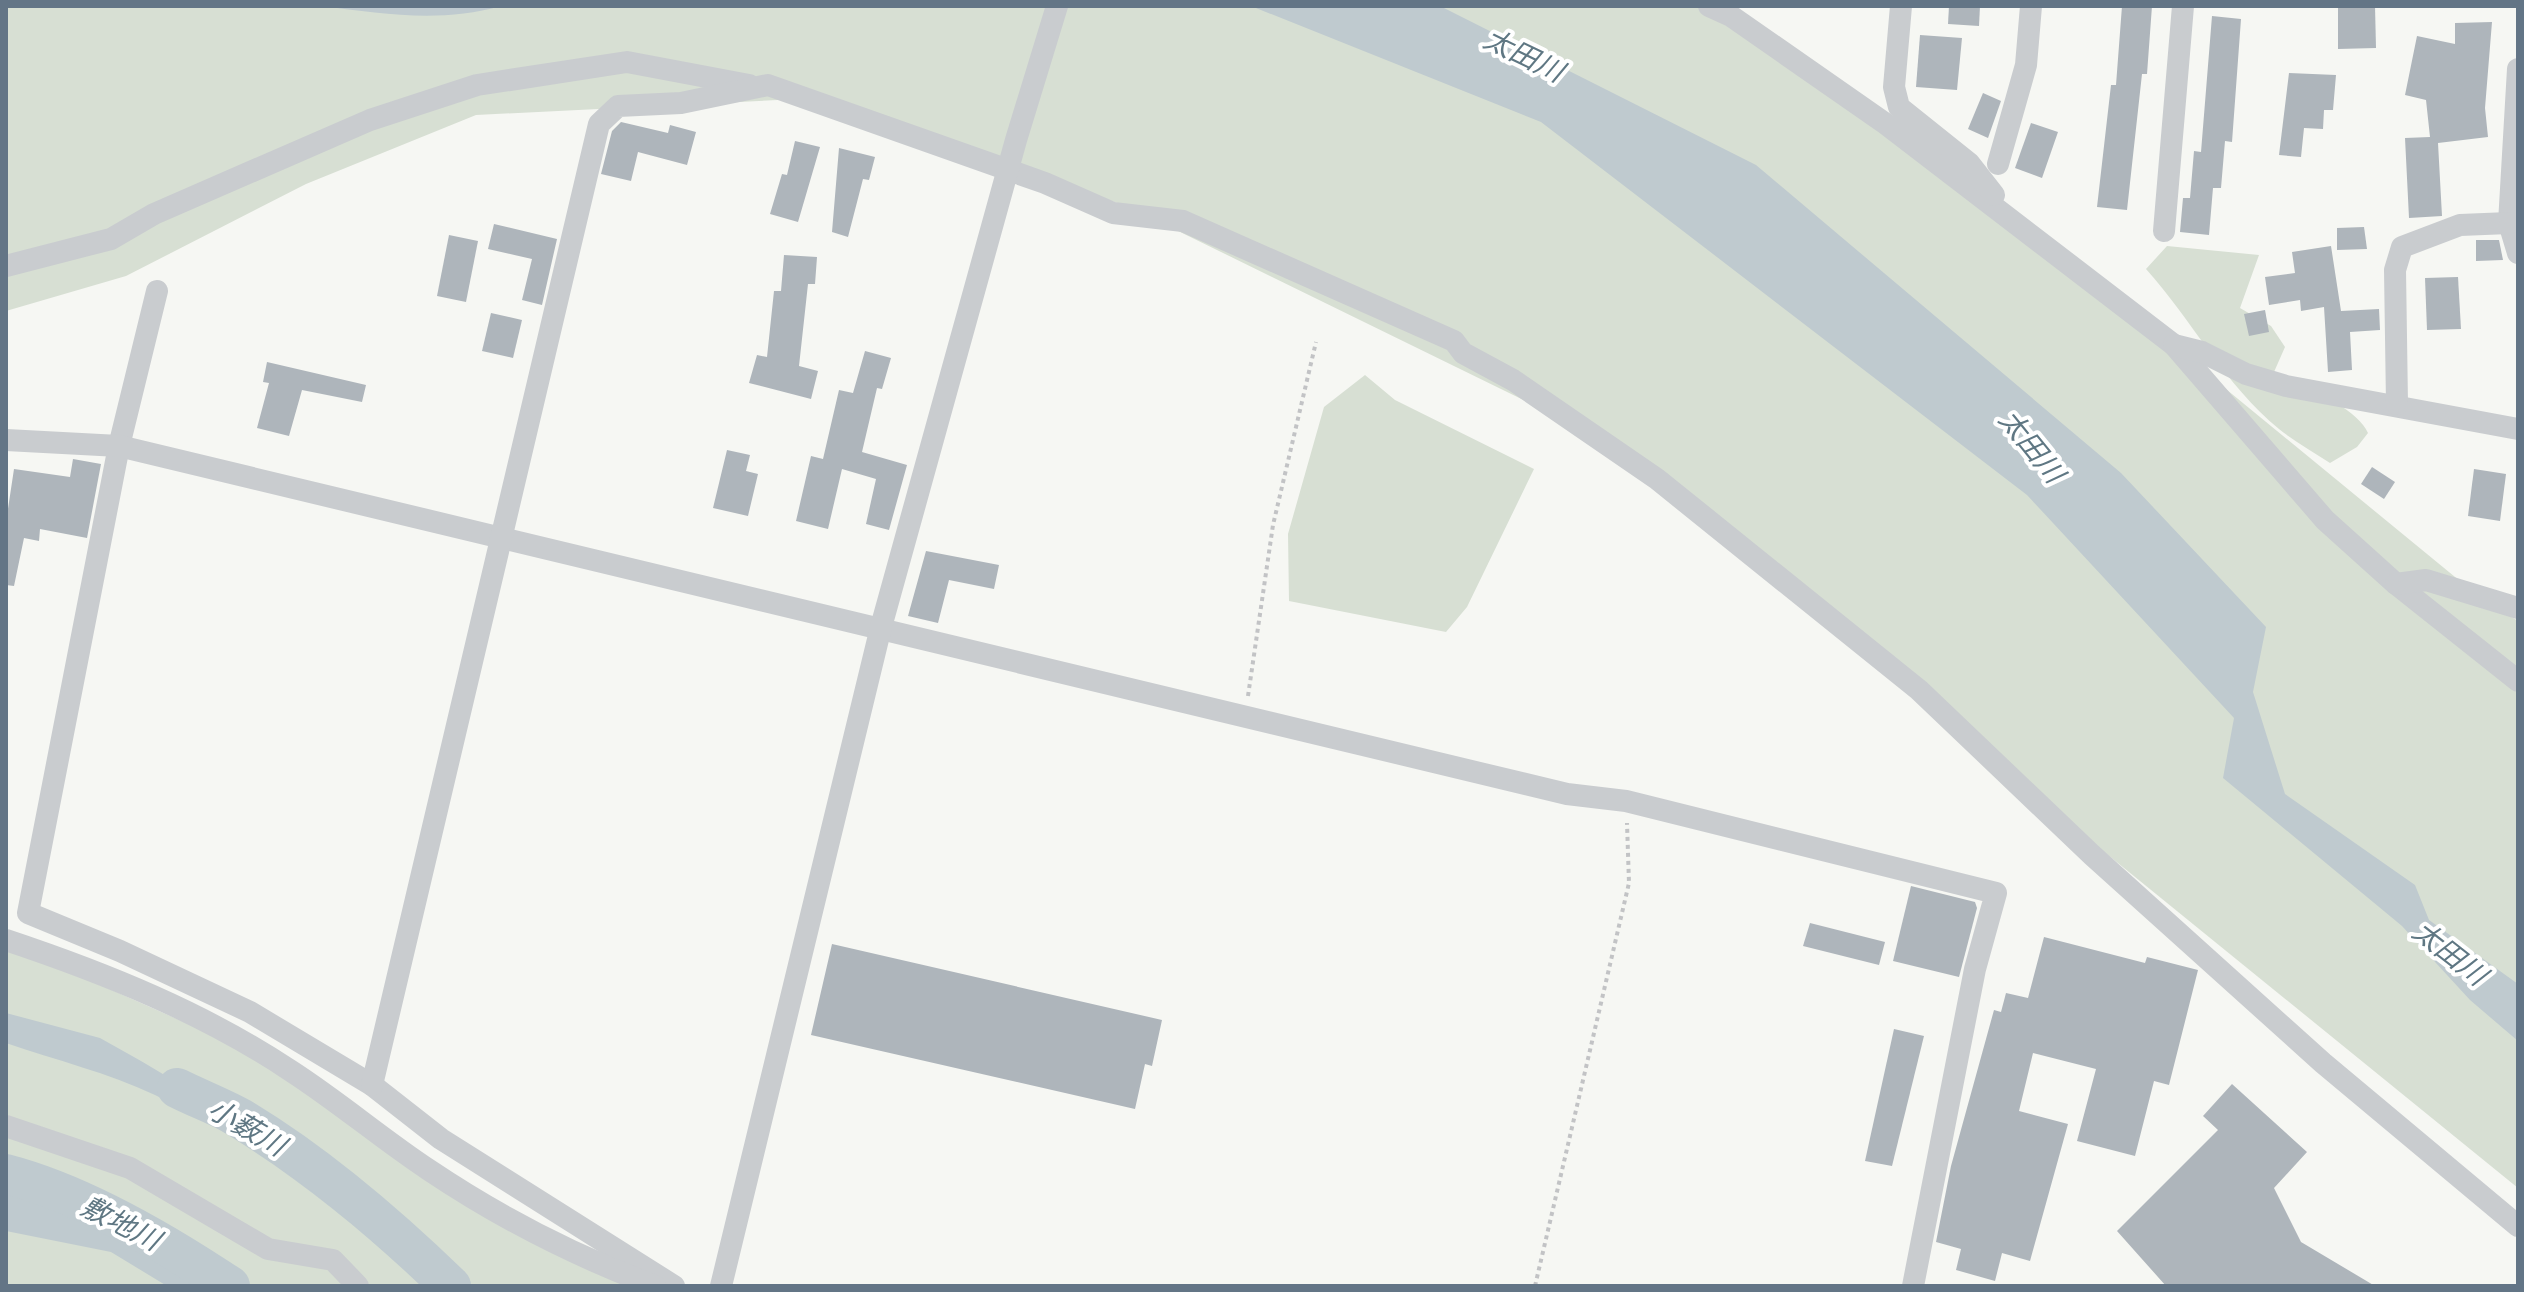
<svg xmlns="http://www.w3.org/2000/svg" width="2524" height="1292" font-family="'Varela Round','Noto Sans JP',sans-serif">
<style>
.green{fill:#d7dfd3}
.water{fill:#bfcacf}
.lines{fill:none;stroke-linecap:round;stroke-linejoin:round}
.river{stroke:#bfcacf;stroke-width:40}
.building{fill:#aeb5bb}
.path{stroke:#c2c3c5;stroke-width:4;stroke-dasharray:4 4;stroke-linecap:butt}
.minor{stroke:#c9cccf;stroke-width:22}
.labels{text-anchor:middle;stroke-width:8;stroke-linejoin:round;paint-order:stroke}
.water-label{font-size:28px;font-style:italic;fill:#5f7783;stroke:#fff}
</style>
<rect width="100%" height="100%" fill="#f6f7f3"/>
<!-- green -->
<g class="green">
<polygon points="6,6 1694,6 1731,16 2115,298 2477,595 2518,621 2518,1188 1585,430 1127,206 798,99 476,115 306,184 126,276 6,311"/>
<path d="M2167,246L2259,255L2240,308L2271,326L2285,347L2274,372C2300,383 2358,408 2368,433L2357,447L2330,463C2314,452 2295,442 2279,429C2225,385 2192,320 2146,269Z"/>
<polygon points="1365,375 1395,400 1534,469 1467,607 1446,632 1289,601 1288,534 1324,407"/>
<polygon points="6,943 285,1067 481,1201 674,1286 6,1286"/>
</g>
<!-- water -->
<g class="water">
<path d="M322,6H501C441,23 383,14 322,6Z"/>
<polygon points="1251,6 1440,6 1756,165 2121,473 2266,627 2253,692 2285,794 2415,885 2429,920 2518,984 2518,1041 2470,1000 2402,926 2223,778 2234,718 2027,495 1541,122"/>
<path d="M6,1013L100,1038L141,1061L225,1111L469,1286H421C342,1211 253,1142 155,1095C109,1073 55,1060 6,1043Z"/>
<polygon points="6,1175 62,1193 221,1270 240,1286 167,1286 111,1252 6,1231"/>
</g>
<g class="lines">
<!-- river -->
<g class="river">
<path d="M177,1088C199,1099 223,1108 244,1120C320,1166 388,1225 451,1286"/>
<path d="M6,1174C83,1194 164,1242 230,1286"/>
</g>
</g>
<!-- building -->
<g class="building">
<polygon points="1949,6 1980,6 1979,26 1948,24"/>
<polygon points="2122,6 2152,6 2147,74 2142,74 2127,210 2097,207 2111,85 2116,85"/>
<polygon points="2338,6 2375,6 2376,48 2338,49"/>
<polygon points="2212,16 2241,19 2232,142 2225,141 2221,188 2213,188 2209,235 2180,232 2183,198 2190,198 2194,151 2201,152"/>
<polygon points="2492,22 2485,108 2488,137 2438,143 2442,216 2409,218 2405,138 2430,137 2426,100 2405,95 2417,36 2455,44 2455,23"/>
<polygon points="1920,35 1962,38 1957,90 1916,87"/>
<polygon points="2289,73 2336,75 2333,110 2324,110 2323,129 2304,128 2301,157 2279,155"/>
<polygon points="1983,93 2001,101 1988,138 1968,129"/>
<polygon points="621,122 668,133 670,125 696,132 687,165 638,152 631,181 601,174 612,131"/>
<polygon points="2031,123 2058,132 2042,178 2015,168"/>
<polygon points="795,141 820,147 798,222 770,214 782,174 787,175"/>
<polygon points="839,148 875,157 869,180 863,179 848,237 832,232"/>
<polygon points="494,224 557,239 542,305 522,300 532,259 488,249"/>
<polygon points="2364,227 2367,249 2337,250 2337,228"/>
<polygon points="449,235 478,241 466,302 437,296"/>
<polygon points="2476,240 2499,240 2503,260 2476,261"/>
<polygon points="2331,246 2341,311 2379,309 2380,330 2350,332 2352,370 2328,372 2324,307 2301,311 2300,300 2269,305 2265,277 2295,273 2292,252"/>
<polygon points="784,255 817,257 815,284 808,284 799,366 818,371 811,399 749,383 757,355 767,357 774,291 781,291"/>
<polygon points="2458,277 2461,329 2427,330 2425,278"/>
<polygon points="2265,310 2269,332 2249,336 2244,314"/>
<polygon points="491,313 522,320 513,358 482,351"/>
<polygon points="865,351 891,358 882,389 877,388 862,452 907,465 889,530 866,524 876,479 842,469 828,529 796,521 811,456 823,459 839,390 853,393"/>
<polygon points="267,362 366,385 362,402 302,390 289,436 257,428 269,383 263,382"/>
<polygon points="727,450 750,455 746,471 758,474 748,516 713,508"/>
<polygon points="73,459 101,464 87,538 40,529 39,541 24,538 14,586 6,585 6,522 14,469 70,477"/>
<polygon points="2372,467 2395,482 2384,499 2361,484"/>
<polygon points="2474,469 2506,474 2500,521 2468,516"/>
<polygon points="926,551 999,565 994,589 949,580 938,623 908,616"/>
<polygon points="1911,886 1975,902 1977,908 1959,977 1893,961"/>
<polygon points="1810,923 1885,942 1879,965 1803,946"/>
<polygon points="2044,937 2145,963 2147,957 2198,970 2169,1085 2154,1081 2135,1156 2077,1141 2096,1069 2033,1053 2019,1111 2068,1124 2030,1261 2002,1253 1995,1281 1956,1270 1961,1249 1936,1242 1951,1166 1994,1010 2001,1012 2006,993 2028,998"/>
<polygon points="832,944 1162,1020 1152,1066 1145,1064 1135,1109 811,1035"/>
<polygon points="1894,1029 1924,1036 1892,1166 1865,1161"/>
<polygon points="2232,1084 2307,1152 2274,1188 2301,1242 2375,1286 2166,1286 2117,1231 2218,1130 2203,1116"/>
</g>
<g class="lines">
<!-- path -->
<g class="path">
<polyline points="1248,696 1273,525 1316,342"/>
<polyline points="1535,1286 1629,883 1627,823"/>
</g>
<!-- minor -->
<g class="minor">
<polyline points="1709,6 1731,16 1886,124 2174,345 2325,520 2396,584 2518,681"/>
<polyline points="1901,6 1894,87 1899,107 1969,163 1994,195"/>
<polyline points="2518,69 2509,223 2518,253"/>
<polyline points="1998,164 2026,65 2031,6"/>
<polyline points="2164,231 2183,6"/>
<polyline points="6,266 111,239 154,214 370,120 477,85 627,62 749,85"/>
<polyline points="157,291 119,446 28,913 120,951 250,1012 372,1085 441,1139 674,1286"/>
<polyline points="2174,345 2202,352 2246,374 2286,386 2518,429"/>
<polyline points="2397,404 2395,270 2402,247 2460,225 2509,223"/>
<polyline points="6,440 119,446 1567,794 1626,801 1996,893 1975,969 1913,1286"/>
<polyline points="2396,584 2426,580 2518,608"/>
<path d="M6,940C105,973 204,1013 291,1071C339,1102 382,1139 429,1170C499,1217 575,1256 655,1286"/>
<polyline points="372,1085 599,124 618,106 681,103 768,85 1045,183 1113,213 1183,221 1454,341 1463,353 1513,380 1657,479 1919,690 2092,855 2323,1063 2518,1226"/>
<polyline points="6,1126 130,1168 268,1249 333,1260 358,1286"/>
<polyline points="721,1286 881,627 1016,140 1057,6"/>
</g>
</g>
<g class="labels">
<!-- water labels -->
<g class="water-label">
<text transform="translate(1524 55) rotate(26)" y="10">太田川</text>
<text transform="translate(2032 446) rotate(51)" y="10">太田川</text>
<text transform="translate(2450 953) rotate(38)" y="10">太田川</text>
<text transform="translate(247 1127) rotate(30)" y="10">小薮川</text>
<text transform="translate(121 1223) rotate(27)" y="10">敷地川</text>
</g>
</g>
<!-- border -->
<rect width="2524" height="1292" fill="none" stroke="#637586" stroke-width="16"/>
</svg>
